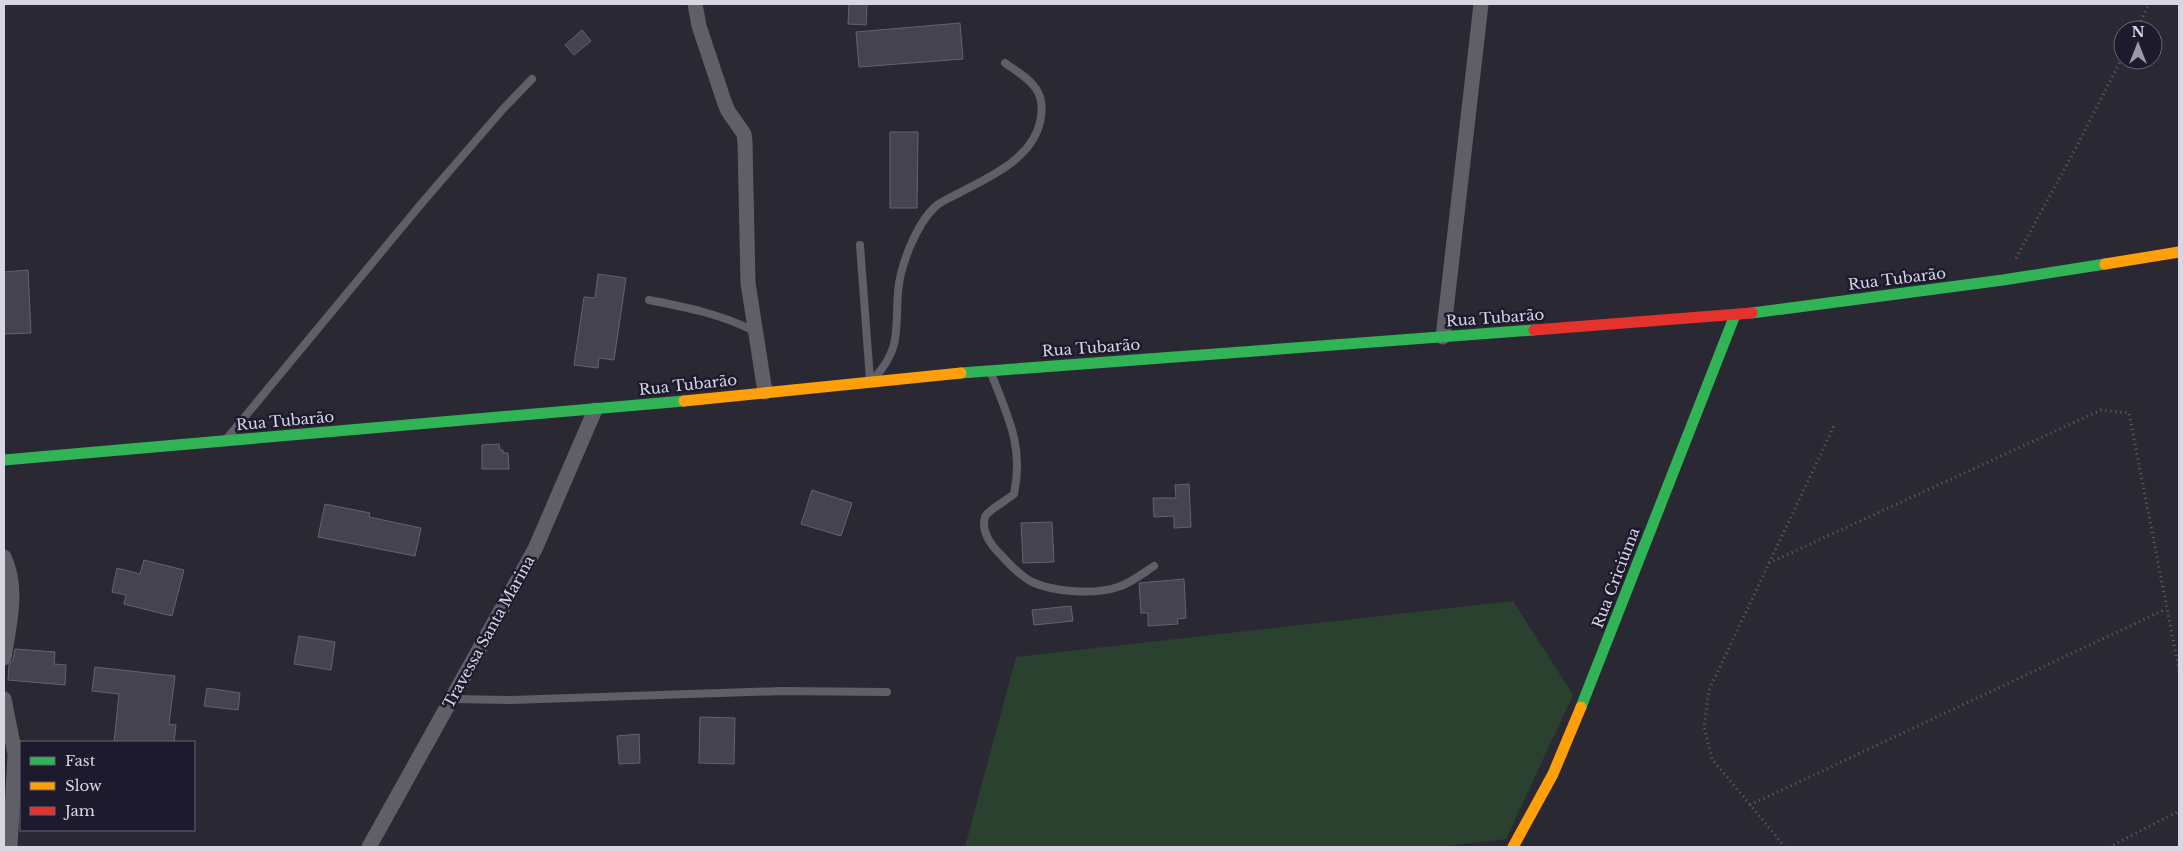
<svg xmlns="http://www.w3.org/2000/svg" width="2183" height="851" font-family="'Libre Baskerville',serif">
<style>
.green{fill:#2b4130}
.building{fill:#45434f;stroke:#64626c}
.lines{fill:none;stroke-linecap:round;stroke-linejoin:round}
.path{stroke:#616068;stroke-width:3;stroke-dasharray:1 4;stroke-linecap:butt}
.lane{stroke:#605f68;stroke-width:8}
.street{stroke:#605f68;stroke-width:15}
.fast{stroke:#30b455;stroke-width:11}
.slow{stroke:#ff9f0a;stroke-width:11}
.jam{stroke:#e5322d;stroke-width:11}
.labels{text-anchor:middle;stroke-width:5;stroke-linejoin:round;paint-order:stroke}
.street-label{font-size:15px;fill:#d8d6e3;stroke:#1e1a2e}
</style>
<rect width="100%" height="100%" fill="#2a2933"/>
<!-- green -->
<polygon class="green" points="1513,601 1573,695 1506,839 1437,847 965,847 1016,657"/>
<!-- building -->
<g class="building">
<polygon points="849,4 867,4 866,25 848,24"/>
<polygon points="960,23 963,59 859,67 856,32"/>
<polygon points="582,30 591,41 574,55 565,45"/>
<polygon points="890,132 918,132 917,208 890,208"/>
<polygon points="28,270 31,333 4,334 4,272"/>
<polygon points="598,274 626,278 614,360 599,358 598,368 574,365 584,297 595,298"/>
<polygon points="499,444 500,450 503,450 503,453 508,453 509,469 482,469 482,445"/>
<polygon points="1189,484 1191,527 1174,528 1174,516 1154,517 1153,498 1176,498 1175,485"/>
<polygon points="812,490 852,503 841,536 801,524"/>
<polygon points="325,504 370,513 369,517 421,528 415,556 318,537"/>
<polygon points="1052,522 1054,562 1023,563 1021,523"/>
<polygon points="144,560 184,570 172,616 124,604 126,595 112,592 117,568 140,574"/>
<polygon points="1184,579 1186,618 1177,619 1178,624 1148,626 1148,613 1141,613 1139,583"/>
<polygon points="1071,606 1073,621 1034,625 1032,610"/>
<polygon points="299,636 335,642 331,670 294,664"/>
<polygon points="15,649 55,652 54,664 66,665 65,685 8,680 9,665 13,660"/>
<polygon points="95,667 175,676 169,724 176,725 174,742 114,742 119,694 92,691"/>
<polygon points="207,688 240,693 238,710 204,706"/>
<polygon points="700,717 735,718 734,764 699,763"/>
<polygon points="639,734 640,763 619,764 617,736"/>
</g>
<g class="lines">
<!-- path -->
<g class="path">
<polyline points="2136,30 2149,4"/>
<polyline points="2016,258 2078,144 2123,56"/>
<polyline points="1769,563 2101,410 2129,413 2179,670"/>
<polyline points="1750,805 2166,609"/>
<polyline points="1785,847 1712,759 1704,727 1709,690 1834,426"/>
<polyline points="2109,847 2179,811"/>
</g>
<!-- lane -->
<g class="lane">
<polyline points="860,245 870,380"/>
<path d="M649,300C685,307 721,314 754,331"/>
<path d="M991,373C1008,417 1024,446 1014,494C1007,500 987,511 985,517C981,531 991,545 1000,554C1009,564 1020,576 1032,582C1054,592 1094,595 1118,587C1131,583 1142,574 1154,566"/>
<path d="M875,377C902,348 895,327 898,292C900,266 916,224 936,206C942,201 952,197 959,193C989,177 1032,159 1040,122C1048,89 1028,79 1005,63"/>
<polyline points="228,437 421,204 503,109 532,79"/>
<polyline points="452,699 511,700 781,691 887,692"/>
</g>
<!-- street -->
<g class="street">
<polyline points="695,4 699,26 724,101 728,111 744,134 745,142 748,283 765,392"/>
<polyline points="1443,337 1481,4"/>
<path d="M4,557C19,589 9,624 4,658"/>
<polyline points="4,699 15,754 10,847"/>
<polyline points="369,847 535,549 595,410"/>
</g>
<!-- fast -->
<g class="fast">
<polyline points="1752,313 2003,280 2105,264"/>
<polyline points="961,373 1534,330"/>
<polyline points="4,460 684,401"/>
<polyline points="1581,707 1735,315"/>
</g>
<!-- slow -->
<g class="slow">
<polyline points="2105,264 2179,252"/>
<polyline points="684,401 961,373"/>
<polyline points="1513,847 1553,774 1581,707"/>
</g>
<!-- jam -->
<polyline class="jam" points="1534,330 1752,313"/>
</g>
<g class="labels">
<!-- street labels -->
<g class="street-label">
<text transform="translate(1897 279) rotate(-7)" y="5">Rua Tubarão</text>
<text transform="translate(1495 318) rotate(-4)" y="5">Rua Tubarão</text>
<text transform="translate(1091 348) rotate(-4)" y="5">Rua Tubarão</text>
<text transform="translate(688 385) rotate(-6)" y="5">Rua Tubarão</text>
<text transform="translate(285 421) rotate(-5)" y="5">Rua Tubarão</text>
<text transform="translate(1616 578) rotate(-69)" y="5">Rua Criciúma</text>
<text transform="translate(489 632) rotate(-61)" y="5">Travessa Santa Marina</text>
</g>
</g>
<!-- border -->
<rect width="2183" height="851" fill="none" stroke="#d8d6e3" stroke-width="10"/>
<!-- legend -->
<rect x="20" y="741" width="175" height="90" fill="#1e1a2e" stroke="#686576"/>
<rect x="30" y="757" width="25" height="8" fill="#30b455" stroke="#686576"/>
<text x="65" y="766" font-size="15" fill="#d8d6e3">Fast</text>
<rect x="30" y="782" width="25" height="8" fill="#ff9f0a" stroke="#686576"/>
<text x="65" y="791" font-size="15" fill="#d8d6e3">Slow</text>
<rect x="30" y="807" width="25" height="8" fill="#e5322d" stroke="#686576"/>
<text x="65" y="816" font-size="15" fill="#d8d6e3">Jam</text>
<!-- north arrow -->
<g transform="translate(2138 45)"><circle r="24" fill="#1e1a2e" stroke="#686576"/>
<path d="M0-4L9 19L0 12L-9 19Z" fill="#9b99a5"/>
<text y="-8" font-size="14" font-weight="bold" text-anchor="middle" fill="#d8d6e3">N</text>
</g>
</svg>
